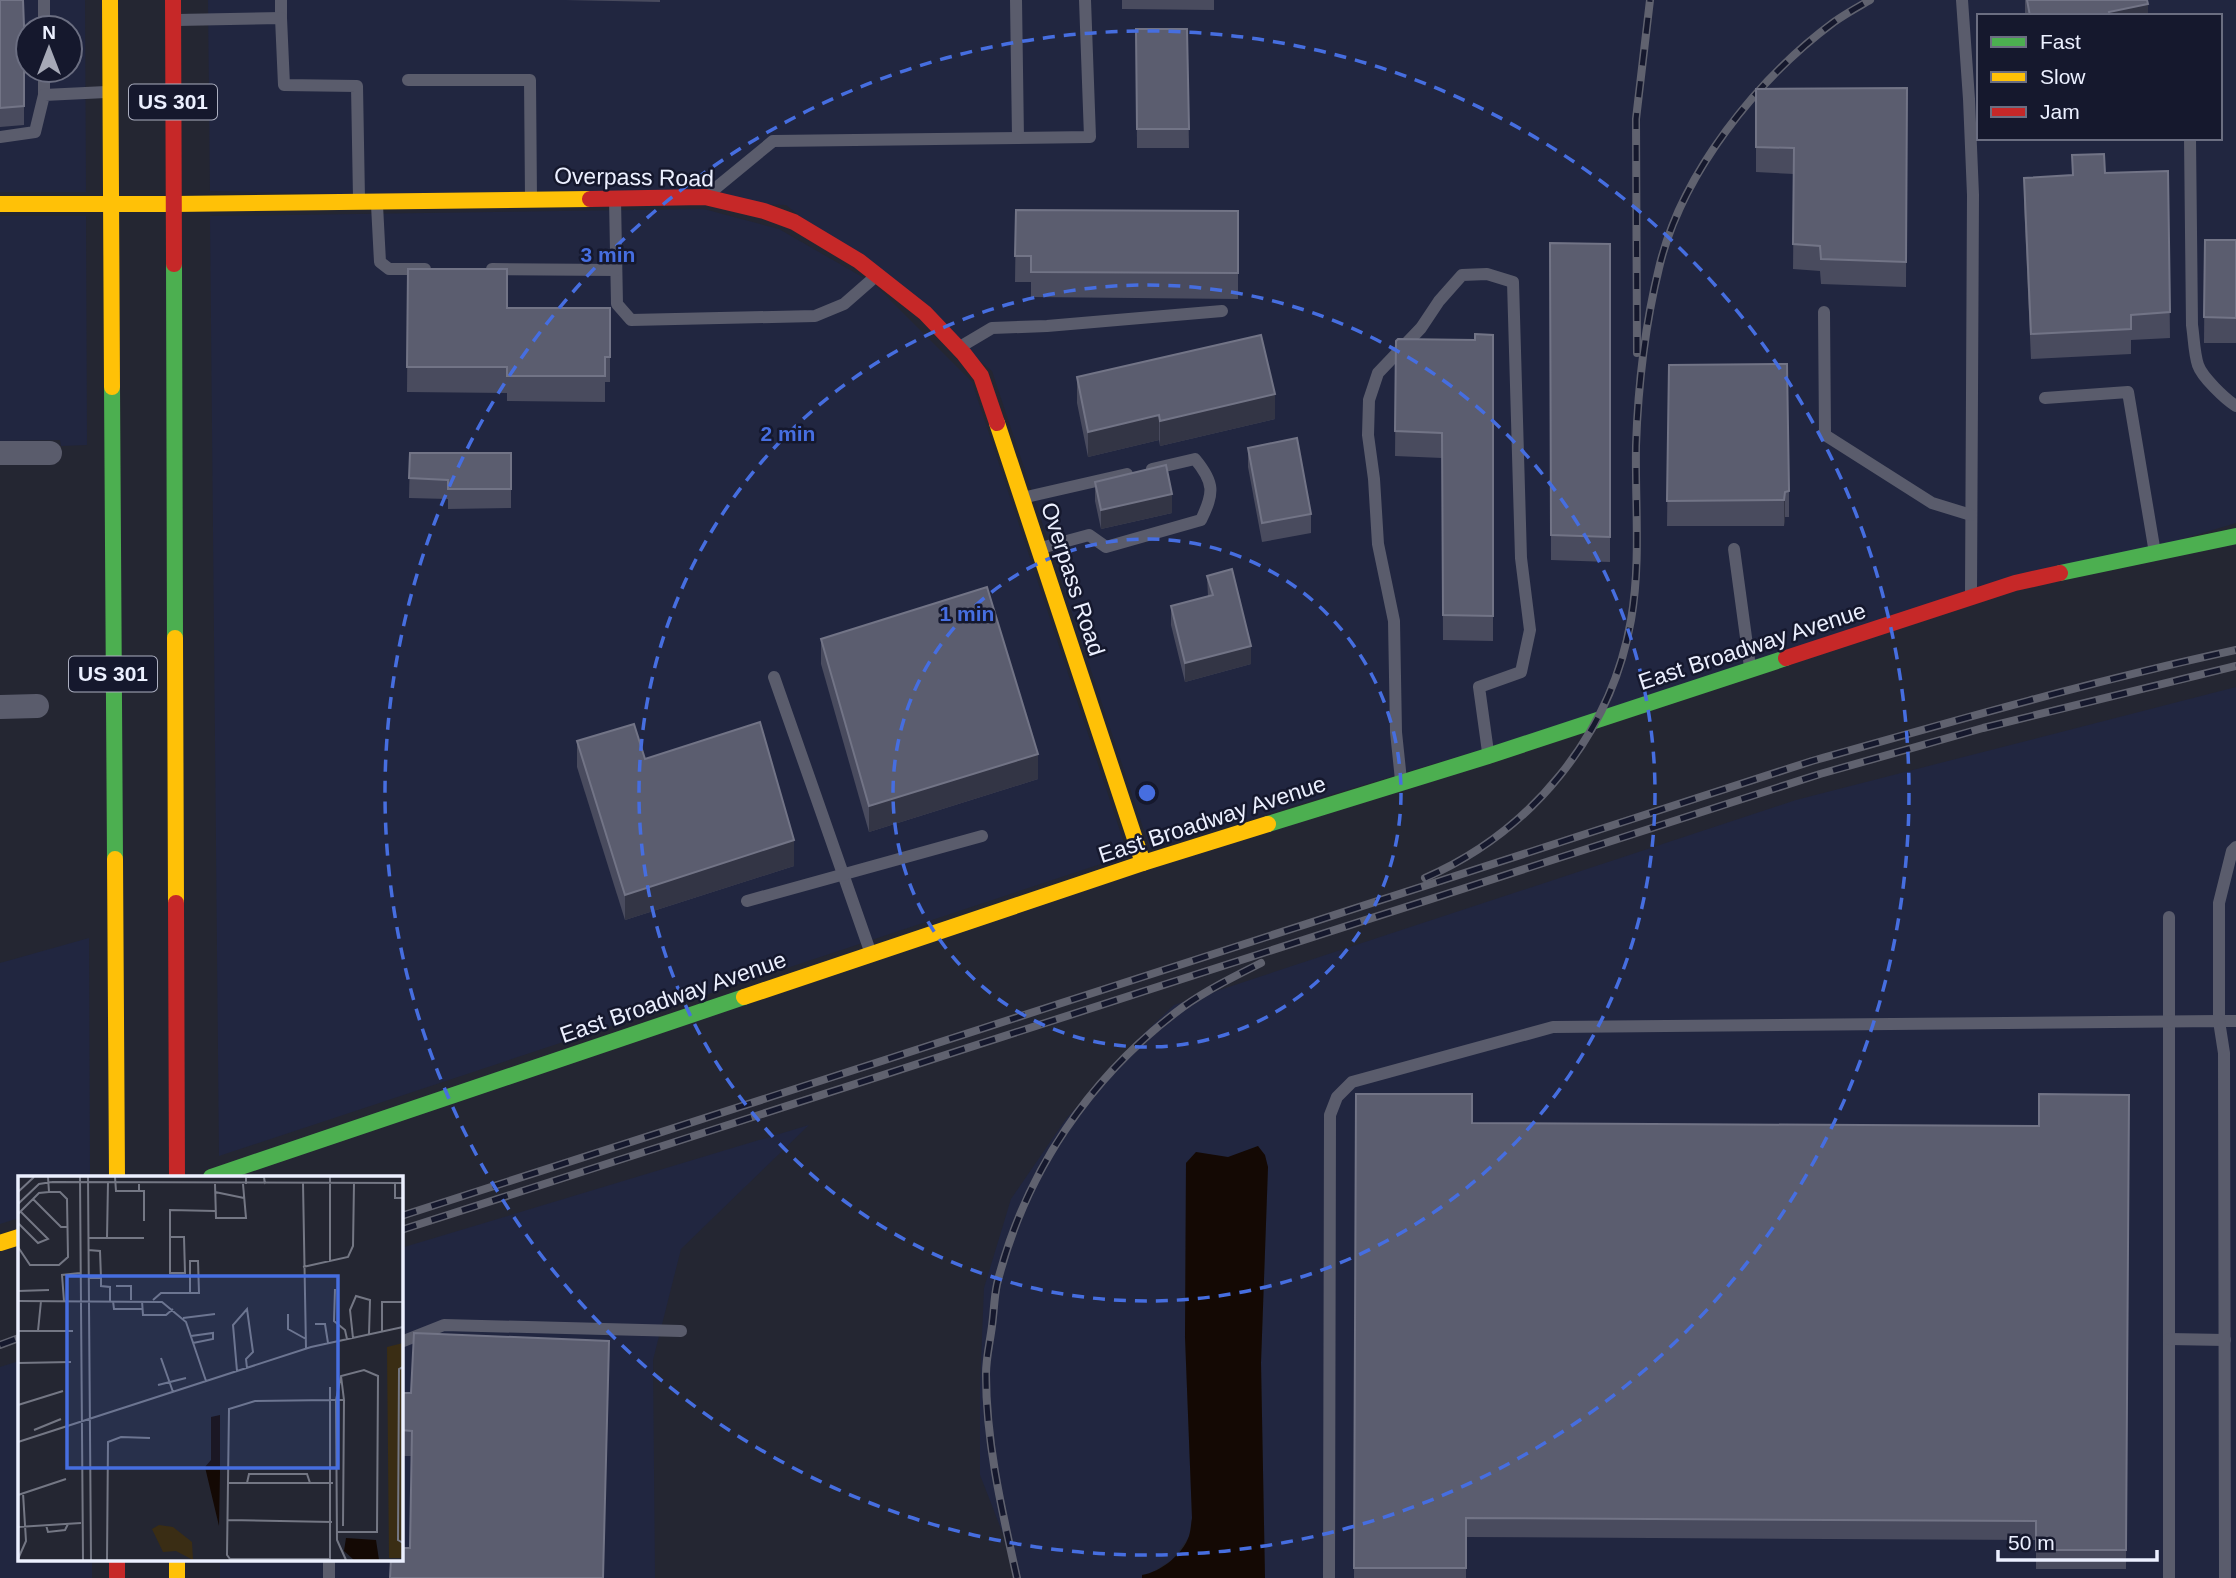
<svg xmlns="http://www.w3.org/2000/svg" width="2236" height="1578" font-family="Arial,sans-serif">
<style>
.built{fill:#212640;fill-rule:evenodd}
.water{fill:#140904}
.lines{fill:none;stroke-linecap:round;stroke-linejoin:round}
.lane{stroke:#5a5c6c;stroke-width:12}
.street{stroke:#5a5c6c;stroke-width:24}
.fast{stroke:#4caf50;stroke-width:16}
.slow{stroke:#ffc107;stroke-width:16}
.jam{stroke:#c62828;stroke-width:16}
.rail-casing{stroke:#60626f;stroke-width:8}
.rail{stroke:#15182d;stroke-width:5;stroke-dasharray:16;stroke-linecap:butt}
.wall{fill:#494b5e}
.shaded-wall{fill:#333545}
.building{fill:#5b5d6f;stroke:#727486;stroke-width:2}
.ring{fill:none;stroke:#466ee0;stroke-width:3.5;stroke-dasharray:12 9}
.labels{text-anchor:middle;stroke-width:5;stroke-linejoin:round;paint-order:stroke}
.shield{fill:#15182d;stroke:#acafc0;stroke-width:2}
.shield-label{font-size:21px;font-weight:bold;fill:#ecf0ff}
.street-label{font-size:23px;fill:#ecf0ff;stroke:#15182d}
.inset-road{fill:none;stroke:#747784;stroke-width:2}
.view{fill:#466ee0;fill-opacity:0.15;stroke:#466ee0;stroke-width:3.5}
.inset-edge{fill:none;stroke:#ecf0ff;stroke-width:3.5}
.centre{fill:#466ee0;stroke:#15182d;stroke-width:3.5}
.ring-label{font-size:21px;text-anchor:middle;font-weight:bold;fill:#466ee0;stroke:#15182d;stroke-width:5;stroke-linejoin:round;paint-order:stroke}
</style>
<rect width="100%" height="100%" fill="#242632"/>
<!-- built -->
<g class="built">
<path d="M0,0H85L86,192H0ZM28,28H70V70H28Z"/>
<path d="M208,0H2236V523L1150,849L992,371L786,205L210,191ZM1979,16H2220V138H1979Z"/>
<polygon points="704,209 779,229 873,283 972,382 1128,855 219,1156 210,216"/>
<polygon points="0,216 86,216 87,445 61,446 60,440 0,441"/>
<polygon points="2236,687 2236,1578 1265,1578 1261,1363 1268,1167 1258,1146 1228,1158 1196,1152 1186,1163 1185,1337 1192,1518 1189,1537 1172,1560 1149,1574 1142,1575 1142,1578 1015,1578 1005,1539 980,1475 980,1388 984,1288 1011,1199 1066,1119 1135,1042 1174,1005 1796,800"/>
<polygon points="89,938 90,1177 19,1177 19,1218 0,1224 0,963"/>
<polygon points="809,1125 681,1249 653,1360 655,1578 220,1578 220,1559 401,1559 401,1248"/>
<polygon points="19,1361 19,1559 92,1559 92,1578 0,1578 0,1367"/>
</g>
<!-- water -->
<path class="water" d="M1258,1146L1265,1155L1268,1167L1261,1363L1265,1578H1142V1575C1161,1572 1183,1554 1189,1536C1191,1530 1191,1523 1192,1518L1185,1337L1186,1163L1196,1152L1228,1157Z"/>
<g class="lines">
<!-- lane -->
<g class="lane">
<polyline points="44,0 44,28"/>
<polyline points="281,0 281,18"/>
<polyline points="1016,0 1018,138"/>
<polyline points="1962,0 1969,99 1973,195 1971,594"/>
<polyline points="177,20 281,18 284,85 357,86 359,199"/>
<polyline points="44,70 44,95"/>
<polyline points="408,80 530,80 531,199"/>
<polyline points="0,137 35,132 44,95 106,92"/>
<path d="M2190,138L2192,325C2194,338 2194,353 2198,365C2202,377 2225,399 2236,406"/>
<polyline points="711,192 773,141 1090,137 1085,0"/>
<polyline points="615,199 617,304 631,320 815,316 844,304 876,276"/>
<polyline points="377,205 380,262 389,269 425,269"/>
<polyline points="492,269 616,270"/>
<polyline points="1824,312 1825,435 1932,503 1971,515"/>
<polyline points="960,347 992,328 1047,326 1222,311"/>
<polyline points="2045,398 2128,392 2155,553"/>
<polyline points="1022,498 1127,474"/>
<path d="M1041,548L1089,535L1106,547L1201,520C1214,493 1215,483 1195,459L1152,469"/>
<polyline points="1734,549 1750,667"/>
<polyline points="774,677 870,951"/>
<polyline points="1401,780 1396,732 1394,621 1378,544 1374,479 1368,435 1369,400 1378,373 1421,328 1439,301 1462,275 1487,274 1513,282 1521,558 1530,630 1521,672 1479,687 1488,752"/>
<polyline points="2236,847 2232,851 2219,903 2219,1021 2236,1021"/>
<polyline points="747,901 982,836"/>
<polyline points="2169,917 2169,1578"/>
<polyline points="2169,1339 2225,1340"/>
<polyline points="401,1342 444,1325 681,1331"/>
<polyline points="329,1578 329,1559"/>
<polyline points="1329,1578 1330,1115 1337,1097 1352,1082 1553,1027 2219,1021 2224,1053 2225,1578"/>
</g>
<!-- street -->
<g class="street">
<polyline points="0,453 50,453"/>
<polyline points="0,707 37,706"/>
</g>
<!-- fast -->
<g class="fast">
<polyline points="174,264 175,638"/>
<polyline points="112,387 115,859"/>
<polyline points="2060,573 2236,536"/>
<polyline points="1268,824 1488,756 1786,658"/>
<polyline points="211,1177 744,997"/>
</g>
<!-- slow -->
<g class="slow">
<polyline points="110,0 112,387"/>
<polyline points="0,204 174,204 590,199"/>
<polyline points="997,423 1143,863"/>
<polyline points="175,638 176,903"/>
<polyline points="115,859 117,1177"/>
<polyline points="744,997 1143,863 1268,824"/>
<polyline points="0,1243 19,1237"/>
<polyline points="177,1559 177,1578"/>
</g>
<!-- jam -->
<g class="jam">
<polyline points="173,0 174,264"/>
<polyline points="590,199 705,197 764,211 794,222 859,261 925,313 964,354 981,376 997,423"/>
<polyline points="1786,658 2015,583 2060,573"/>
<polyline points="176,903 177,1177"/>
<polyline points="117,1559 117,1578"/>
</g>
<!-- rail casing -->
<g class="rail-casing">
<g id="rail">
<polyline points="1637,353 1636,119 1650,0"/>
<path d="M1425,878C1531,832 1611,735 1631,620C1641,563 1635,504 1636,446C1638,387 1645,325 1659,268C1681,174 1757,79 1834,22C1845,14 1858,7 1870,0"/>
<path d="M401,1216L1812,761C1953,721 2093,681 2236,650"/>
<polyline points="401,1230 1820,774 1983,728 2236,666"/>
<polyline points="0,1345 19,1338"/>
<path d="M1017,1578C1002,1511 986,1443 986,1374C986,1358 990,1342 992,1326C994,1312 994,1298 997,1284C1025,1172 1090,1076 1183,1007C1207,990 1235,976 1261,963"/>
</g>
</g>
<!-- rail -->
<use href="#rail" class="rail"/>
</g>
<!-- wall -->
<g class="wall">
<polygon points="0,0 24,26 28,28 28,70 36,70 35,72 24,72 24,125 0,127"/>
<polygon points="565,0 660,0 660,2"/>
<polygon points="1122,0 1214,0 1214,10 1122,9"/>
<polygon points="2025,0 2147,0 2148,16 2025,16"/>
<polygon points="1136,29 1187,29 1189,148 1137,148"/>
<polygon points="1907,88 1906,287 1821,284 1820,271 1793,269 1794,174 1756,172 1756,89"/>
<polygon points="2168,171 2170,338 2131,340 2131,354 2031,359 2024,203 2024,178 2105,173"/>
<polygon points="1016,210 1238,211 1238,299 1031,297 1031,282 1015,282"/>
<polygon points="2205,240 2236,240 2236,343 2204,343"/>
<polygon points="1550,243 1610,244 1610,562 1551,560"/>
<polygon points="408,269 507,308 610,308 610,382 605,382 605,402 507,401 507,393 407,392"/>
<polygon points="1493,335 1493,641 1443,640 1442,458 1395,456 1396,341 1475,340"/>
<polygon points="1669,365 1789,491 1789,517 1785,517 1784,526 1667,526"/>
<polygon points="1077,377 1275,419 1160,446 1159,440 1088,457 1077,403"/>
<polygon points="1248,448 1311,514 1311,533 1262,542 1248,467"/>
<polygon points="410,453 511,453 511,508 448,509 448,499 409,498"/>
<polygon points="1095,482 1172,513 1101,529 1095,501"/>
<polygon points="1207,576 1251,664 1185,682 1171,625 1171,606 1208,596"/>
<polygon points="821,639 1038,779 869,832 821,664"/>
<polygon points="577,741 645,759 794,866 625,920 577,767"/>
<polygon points="1356,1094 1472,1123 2039,1126 2129,1095 2126,1569 2036,1569 2036,1540 1466,1537 1466,1578 1354,1578"/>
<polygon points="609,1367 410,1548 412,1456 401,1456 401,1393 411,1393"/>
</g>
<!-- shaded-wall -->
<g class="shaded-wall">
<polygon points="2148,4 2148,16 2109,16 2109,12"/>
<polygon points="1275,394 1275,419 1160,446 1160,421"/>
<polygon points="1159,415 1159,440 1088,457 1088,432"/>
<polygon points="1785,492 1785,517 1784,526 1784,500"/>
<polygon points="1172,494 1172,513 1101,529 1101,510"/>
<polygon points="1251,646 1251,664 1185,682 1185,663"/>
<polygon points="1038,754 1038,779 869,832 869,806"/>
<polygon points="794,840 794,866 625,920 625,895"/>
<polygon points="609,1341 609,1367 603,1578"/>
</g>
<!-- building -->
<g class="building">
<polygon points="0,0 23,0 24,26 39,26 39,28 28,28 28,53 24,52 24,106 0,108"/>
<polygon points="2027,0 2147,0 2148,4 2109,12 2110,16 2030,16"/>
<polygon points="1136,29 1187,29 1189,129 1137,129"/>
<polygon points="1907,88 1906,262 1821,259 1820,246 1793,244 1794,148 1756,147 1756,89"/>
<polygon points="2104,154 2105,173 2168,171 2170,312 2131,315 2131,329 2031,334 2024,178 2073,175 2072,155"/>
<polygon points="1016,210 1238,211 1238,273 1031,272 1031,256 1015,256"/>
<polygon points="2205,240 2236,240 2236,318 2204,317"/>
<polygon points="1550,243 1610,244 1610,537 1551,535"/>
<polygon points="408,269 507,269 507,308 610,308 610,357 605,357 605,376 507,376 507,367 407,367"/>
<polygon points="1475,334 1493,335 1493,616 1443,615 1442,433 1395,431 1396,341 1398,339 1475,340"/>
<polygon points="1261,335 1275,394 1160,421 1159,415 1088,432 1077,377"/>
<polygon points="1787,364 1789,491 1785,492 1784,500 1667,501 1669,365"/>
<polygon points="1297,438 1311,514 1262,523 1248,448"/>
<polygon points="410,453 511,453 511,489 448,489 448,480 409,478"/>
<polygon points="1166,465 1172,494 1101,510 1095,482"/>
<polygon points="1232,569 1251,646 1185,663 1171,606 1213,595 1207,576"/>
<polygon points="987,587 1038,754 869,806 821,639"/>
<polygon points="760,722 794,840 625,895 577,741 634,724 645,759"/>
<polygon points="1356,1094 1472,1094 1472,1123 2039,1126 2039,1094 2129,1095 2126,1550 2036,1550 2036,1521 1466,1518 1466,1568 1354,1568"/>
<polygon points="414,1333 609,1341 603,1578 390,1578 391,1559 401,1559 401,1548 410,1548 412,1431 401,1430 401,1393 411,1393"/>
</g>
<!-- distance rings -->
<g class="ring">
<circle cx="1147" cy="793" r="254"/>
<circle cx="1147" cy="793" r="508"/>
<circle cx="1147" cy="793" r="762"/>
</g>
<g class="labels">
<!-- shield labels -->
<g class="shield">
<rect x="129" y="84.5" width="88" height="35" rx="5"/>
<rect x="69" y="656.5" width="88" height="35" rx="5"/>
</g>
<g class="shield-label">
<text x="173" y="109">US 301</text>
<text x="113" y="681">US 301</text>
</g>
<!-- street labels -->
<g class="street-label">
<text transform="translate(634 177) rotate(1)" y="8">Overpass Road</text>
<text transform="translate(1073 579) rotate(72)" y="8">Overpass Road</text>
<text transform="translate(1752 646) rotate(-18)" y="8">East Broadway Avenue</text>
<text transform="translate(1212 819) rotate(-18)" y="8">East Broadway Avenue</text>
<text transform="translate(673 997) rotate(-19)" y="8">East Broadway Avenue</text>
</g>
</g>
<!-- overview -->
<g transform="translate(18 1176)">
<rect width="385" height="385" fill="#242632"/>
<path d="M385,167V382H371L369,171ZM141,349L155,351L174,366L175,384L158,375L145,376L134,353Z" fill="#3a2d14"/>
<path d="M202,239V296L201,350L187,291L193,284V241ZM328,362L358,364L361,384H336L326,375Z" fill="#140904"/>
<path class="inset-road" d="M62,1L65,384M70,1L73,384M97,1L98,15H121V8M312,1V85M34,6L385,7M285,7L288,173M377,7V22H385M197,8L198,42H228L225,8M228,8V1H246L247,8M121,15H126V45M0,16L16,1M197,16L226,22M15,23L43,51H50M0,28L21,8L34,6M0,38L21,17L31,16M0,47L20,67L30,63L3,36M152,61H166L167,97H152V34L197,35M70,62H89L90,6M89,62H126M0,71L12,89H41L50,81L49,23L42,16H31L30,1M70,74L82,75L83,102M285,91L330,81L335,70L336,7M70,102H83V110L92,111V125M98,110H113V124M317,113L316,145L327,154L329,163M0,115L31,114M135,124L143,117H181L180,85H172V117M0,125L144,126L168,146L188,205M46,125L44,99L62,97M95,125L96,133H124M124,125L125,139H148L155,133M270,138V153L288,163M165,142L197,138M297,148H307L310,167M0,155H55M20,155L23,125M364,156V126H385M173,160L195,157V163L175,167M335,162L332,134L338,120L352,124L351,158M143,182L155,216M0,187L53,186M385,191L381,193L380,364L385,367M219,195L215,149L229,133L235,176L228,183L229,192M140,209L168,202M312,211V383H212L209,379L211,233L237,225L312,224H318L319,364L328,384M0,229L45,215M16,254L43,243M0,266L293,171L385,151M209,307H315M229,307L231,298H289L292,307M0,319L48,303M209,344L314,346M28,349L30,356L47,354L50,348M325,350L326,224M0,351L63,347M319,356H359L360,200L346,194L323,200L318,224H326L323,200M0,383L8,365L5,317M89,384L90,266L103,261L132,262"/>
<path class="view" d="M49,100H320V292H49Z"/>
<rect width="385" height="385" class="inset-edge"/>
</g>
<circle cx="1147" cy="793" r="10" class="centre"/>
<g class="ring-label">
<text x="608" y="262">3 min</text>
<text x="788" y="441">2 min</text>
<text x="967" y="621">1 min</text>
</g>
<!-- legend -->
<rect x="1977" y="14" width="245" height="126" fill="#15182d" stroke="#6b6e81" stroke-width="2"/>
<rect x="1991" y="37" width="35" height="10" fill="#4caf50" stroke="#6b6e81" stroke-width="2"/>
<text x="2040" y="49" font-size="21" fill="#ecf0ff">Fast</text>
<rect x="1991" y="72" width="35" height="10" fill="#ffc107" stroke="#6b6e81" stroke-width="2"/>
<text x="2040" y="84" font-size="21" fill="#ecf0ff">Slow</text>
<rect x="1991" y="107" width="35" height="10" fill="#c62828" stroke="#6b6e81" stroke-width="2"/>
<text x="2040" y="119" font-size="21" fill="#ecf0ff">Jam</text>
<!-- north arrow -->
<g transform="translate(49 49)"><circle r="33" fill="#15182d" stroke="#6b6e81" stroke-width="2"/>
<path d="M0-5L12 26L0 18L-12 26Z" fill="#a6a9b7"/>
<text y="-10" font-size="19" font-weight="bold" text-anchor="middle" fill="#ecf0ff">N</text>
</g>
<!-- scale -->
<path d="M1998 1550v10h159v-10" fill="none" stroke="#ecf0ff" stroke-width="3.5"/>
<text x="2008" y="1550" font-size="21" fill="#ecf0ff" stroke="#15182d" stroke-width="5" paint-order="stroke">50 m</text>
</svg>
